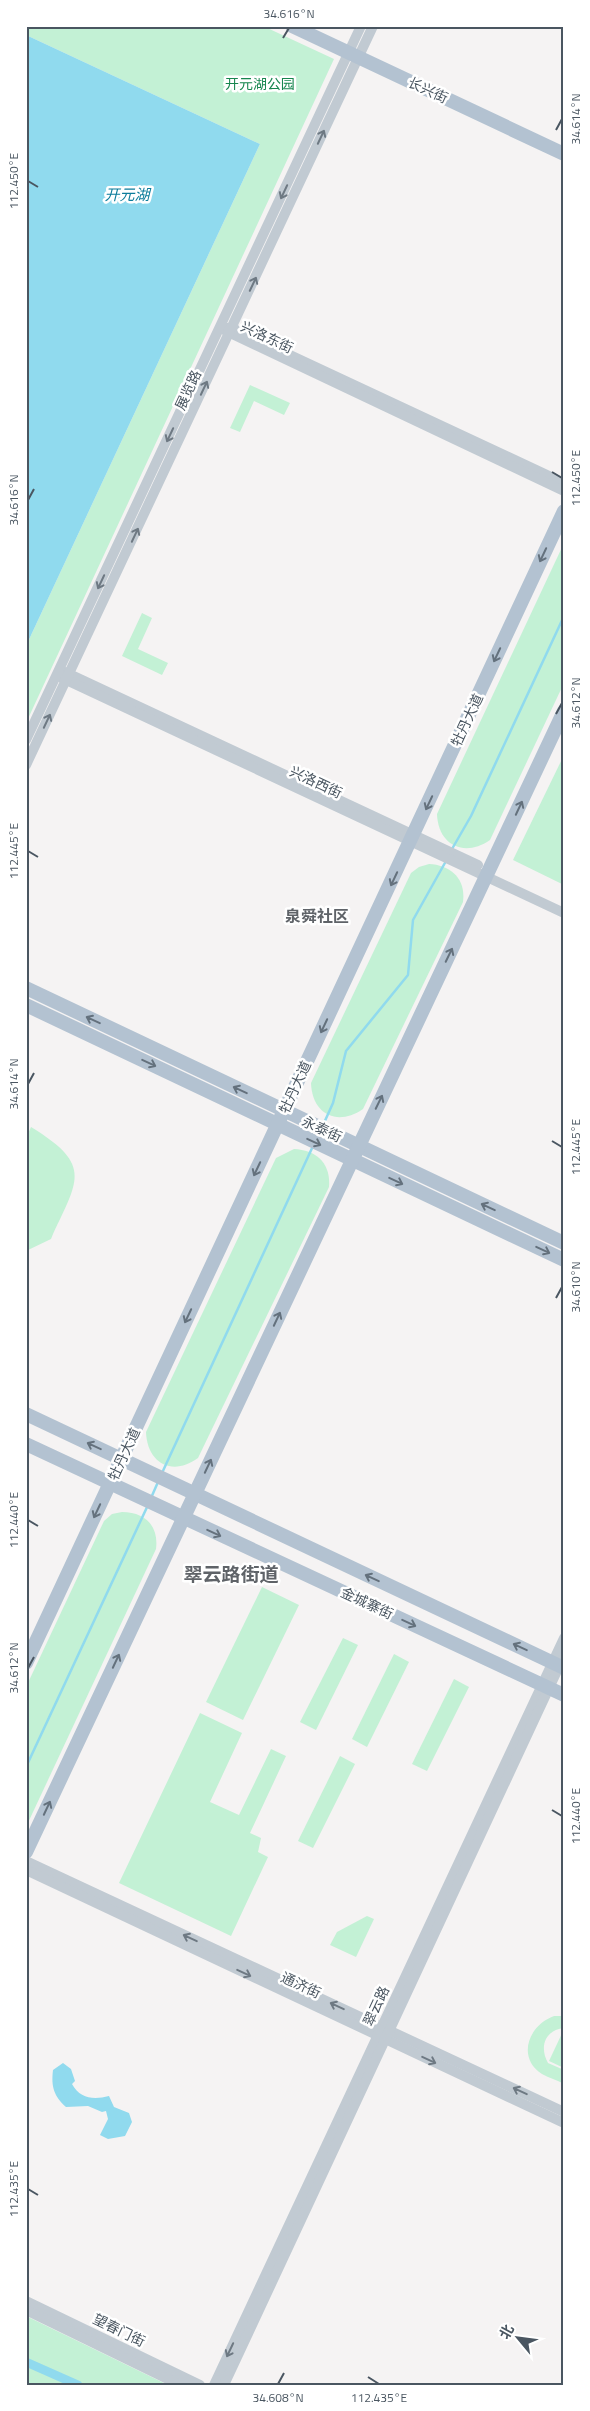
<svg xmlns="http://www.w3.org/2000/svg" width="590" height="2411" font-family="'Titillium Web','Noto Sans SC',sans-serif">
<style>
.green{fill:#c3f1d5}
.water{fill:#90daee}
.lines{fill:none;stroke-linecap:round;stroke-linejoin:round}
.stream{stroke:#90daee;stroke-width:2.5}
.canal{stroke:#90daee;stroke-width:9}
.minor{stroke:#c1cad2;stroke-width:10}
.major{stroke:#b3c2d1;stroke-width:14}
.oneway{stroke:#6e7983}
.oneway2{stroke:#64717d}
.ticks{fill:none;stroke:#4a5661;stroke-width:2}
.labels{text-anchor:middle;stroke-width:5;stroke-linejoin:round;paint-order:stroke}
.park-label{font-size:14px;fill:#17864f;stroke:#fff}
.street-label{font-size:14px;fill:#4a5661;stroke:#fff}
.water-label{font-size:15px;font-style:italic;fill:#0c7c9b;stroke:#fff}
.quarter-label{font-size:16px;font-weight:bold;fill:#5f6368;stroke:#fff}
.district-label{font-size:19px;font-weight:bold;fill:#5f6368;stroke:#fff}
.neatline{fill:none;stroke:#4a5661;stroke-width:2}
.ticks-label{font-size:12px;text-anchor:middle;fill:#4a5661}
</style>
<rect width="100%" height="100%" fill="#f5f3f3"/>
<!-- green -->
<g class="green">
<polygon points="26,26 263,26 334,59 26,723 26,646 260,144 26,35"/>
<polygon points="250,385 290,403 284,415 254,401 240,432 230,428"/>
<path d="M564,543V683L490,840C464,858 438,845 437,814Z"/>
<polygon points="142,613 152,618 138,649 168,663 162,675 122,656"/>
<polygon points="564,755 564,885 513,860"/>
<path d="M429,864C451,865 466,879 463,902L363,1109C337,1127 312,1114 311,1083L411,873L419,867Z"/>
<path d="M31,1127C95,1166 77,1181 51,1239L26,1251V1138Z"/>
<path d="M294,1149C317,1150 331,1164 329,1187L198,1458C172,1477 147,1463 146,1432L276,1158Z"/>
<path d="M122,1512C145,1512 159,1526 156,1549L26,1827V1687L104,1521L112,1514Z"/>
<polygon points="262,1587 299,1605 243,1720 206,1702"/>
<polygon points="343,1638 358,1645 316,1730 300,1722"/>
<polygon points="394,1654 409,1662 367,1747 352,1739"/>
<polygon points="454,1679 469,1687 427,1771 412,1764"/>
<polygon points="200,1713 242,1733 210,1802 239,1815 271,1749 286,1756 250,1833 261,1838 258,1852 268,1857 231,1936 119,1883"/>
<polygon points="340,1756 355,1764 313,1848 298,1841"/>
<polygon points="367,1916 374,1919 356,1957 330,1945 337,1932"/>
<path d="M554,2016H564V2028C545,2030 539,2047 548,2063L564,2070V2084C557,2080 549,2078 542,2074C516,2057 529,2025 554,2016Z"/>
<polygon points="564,2029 564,2068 549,2061"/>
<polygon points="26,2316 168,2385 26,2385"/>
</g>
<!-- water -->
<g class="water">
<polygon points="26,35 260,144 26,646"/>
<path d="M63,2063L71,2069L75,2081L72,2084C80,2099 94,2100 109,2096L114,2107L129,2113L132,2122L125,2136L108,2139L100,2135L108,2119L106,2111L102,2112L88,2106L66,2107C54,2096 51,2087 53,2070Z"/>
</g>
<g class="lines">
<!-- stream -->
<g class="stream">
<polyline points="452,849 471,816 564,616"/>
<polyline points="324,1123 333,1103 346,1051 408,975 413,920 446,861"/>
<polyline points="162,1473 313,1146"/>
<polyline points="151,1498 158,1482"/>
<polyline points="26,1767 148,1505"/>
</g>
<!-- canal -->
<polyline class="canal" points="26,2362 78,2385"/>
<!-- minor -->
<g class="minor">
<polyline points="227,328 232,328 564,483"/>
<polyline points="226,331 564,491"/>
<polyline points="65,672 478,865"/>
<polyline points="62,678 564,913"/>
<polyline points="26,740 361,26"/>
<polyline points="26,765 373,26"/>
<polyline points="26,1861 564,2112"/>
<polyline points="26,1870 564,2123"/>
<polyline points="26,2301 200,2385"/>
<polyline points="26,2310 180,2385"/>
<polyline points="214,2385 564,1638"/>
<polyline points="224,2385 564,1656"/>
</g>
<!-- major -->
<g class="major">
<polyline points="292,26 564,154"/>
<polyline points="26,988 564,1243"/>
<polyline points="26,1005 564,1260"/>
<polyline points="26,1414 564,1668"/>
<polyline points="26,1444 564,1695"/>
<polyline points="26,1663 564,511"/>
<polyline points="26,1852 564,711"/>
</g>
</g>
<!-- one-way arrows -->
<defs><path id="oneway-shaft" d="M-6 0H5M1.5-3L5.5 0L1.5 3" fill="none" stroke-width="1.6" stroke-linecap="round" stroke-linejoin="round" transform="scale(1.25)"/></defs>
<g class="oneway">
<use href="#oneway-shaft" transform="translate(321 137) rotate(-65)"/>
<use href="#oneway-shaft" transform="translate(284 192) rotate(115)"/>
<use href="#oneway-shaft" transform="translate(253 284) rotate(-65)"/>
<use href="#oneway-shaft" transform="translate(204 388) rotate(-65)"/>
<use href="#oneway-shaft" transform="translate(170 435) rotate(115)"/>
<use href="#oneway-shaft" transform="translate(135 535) rotate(-65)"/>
<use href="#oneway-shaft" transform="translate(101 582) rotate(115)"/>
<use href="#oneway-shaft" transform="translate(47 721) rotate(-65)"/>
<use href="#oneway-shaft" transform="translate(190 1938) rotate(-155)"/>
<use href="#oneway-shaft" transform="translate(244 1973) rotate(25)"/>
<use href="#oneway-shaft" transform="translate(337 2006) rotate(-155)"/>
<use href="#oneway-shaft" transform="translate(429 2060) rotate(25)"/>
<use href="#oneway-shaft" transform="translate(520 2091) rotate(-155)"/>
<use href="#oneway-shaft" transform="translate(230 2350) rotate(115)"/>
</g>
<g class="oneway2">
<use href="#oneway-shaft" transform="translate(543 555) rotate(115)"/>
<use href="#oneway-shaft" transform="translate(497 655) rotate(115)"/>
<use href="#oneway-shaft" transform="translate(429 803) rotate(115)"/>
<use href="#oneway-shaft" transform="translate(519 808) rotate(-65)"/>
<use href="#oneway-shaft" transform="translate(394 879) rotate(115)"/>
<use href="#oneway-shaft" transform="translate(449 955) rotate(-64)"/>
<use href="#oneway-shaft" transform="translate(93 1020) rotate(-155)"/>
<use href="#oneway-shaft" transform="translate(324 1026) rotate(115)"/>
<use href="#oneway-shaft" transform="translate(149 1063) rotate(25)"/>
<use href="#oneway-shaft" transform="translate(240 1090) rotate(-155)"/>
<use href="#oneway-shaft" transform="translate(379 1102) rotate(-64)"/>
<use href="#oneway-shaft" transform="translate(314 1142) rotate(25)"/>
<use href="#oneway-shaft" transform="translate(257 1169) rotate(115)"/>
<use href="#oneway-shaft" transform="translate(396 1181) rotate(25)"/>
<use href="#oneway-shaft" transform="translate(488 1207) rotate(-155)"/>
<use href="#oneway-shaft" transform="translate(543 1250) rotate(25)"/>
<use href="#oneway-shaft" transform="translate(188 1316) rotate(115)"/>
<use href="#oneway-shaft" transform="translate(277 1319) rotate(-65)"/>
<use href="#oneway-shaft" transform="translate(94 1446) rotate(-155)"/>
<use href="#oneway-shaft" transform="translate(208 1466) rotate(-65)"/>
<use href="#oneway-shaft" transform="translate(97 1511) rotate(115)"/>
<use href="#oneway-shaft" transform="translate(214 1533) rotate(25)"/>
<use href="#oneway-shaft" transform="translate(372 1578) rotate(-155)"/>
<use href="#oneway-shaft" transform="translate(409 1623) rotate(25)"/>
<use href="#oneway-shaft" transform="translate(520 1647) rotate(-155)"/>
<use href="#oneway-shaft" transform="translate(116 1661) rotate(-65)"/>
<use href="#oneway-shaft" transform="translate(47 1808) rotate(-65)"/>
</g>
<!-- ticks -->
<path class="ticks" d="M283,38L289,28M556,130L562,119M28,181L38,187M552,472L562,478M28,500L34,489M556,714L562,703M28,851L38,857M28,1084L34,1073M552,1141L562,1147M556,1298L562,1287M28,1520L38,1526M28,1668L34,1657M552,1810L562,1816M28,2189L38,2195M368,2377L379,2384M278,2384L284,2373"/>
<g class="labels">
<!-- park labels -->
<g class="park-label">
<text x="260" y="89">开元湖公园</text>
</g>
<!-- street labels -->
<g class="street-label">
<text transform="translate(428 90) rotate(25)" y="5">长兴街</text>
<text transform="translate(267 337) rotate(25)" y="5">兴洛东街</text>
<text transform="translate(188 390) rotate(-65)" y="5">展览路</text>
<text transform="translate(467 720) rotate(-65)" y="5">牡丹大道</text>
<text transform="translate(316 782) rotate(25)" y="5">兴洛西街</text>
<text transform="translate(295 1087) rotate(-65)" y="5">牡丹大道</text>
<text transform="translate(322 1129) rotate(25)" y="5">永泰街</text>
<text transform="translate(124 1454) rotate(-65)" y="5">牡丹大道</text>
<text transform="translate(367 1603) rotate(25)" y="5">金城寨街</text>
<text transform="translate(301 1985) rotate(25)" y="5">通济街</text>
<text transform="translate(376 2006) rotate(-65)" y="5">翠云路</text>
<text transform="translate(119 2330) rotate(26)" y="5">望春门街</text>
</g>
<!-- water labels -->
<g class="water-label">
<text x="127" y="200">开元湖</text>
</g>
<!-- quarter labels -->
<g class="quarter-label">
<text x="317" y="922">泉舜社区</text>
</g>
<!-- district labels -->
<g class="district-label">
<text x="231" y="1581">翠云路街道</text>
</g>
</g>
<!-- border -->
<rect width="590" height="2411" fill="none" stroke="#ffffff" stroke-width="55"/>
<!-- north arrow -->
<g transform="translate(518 2338) rotate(299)" stroke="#ffffff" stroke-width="4" paint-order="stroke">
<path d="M0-4L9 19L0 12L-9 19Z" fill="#4a5661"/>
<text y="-8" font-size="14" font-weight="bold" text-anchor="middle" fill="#4a5661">北</text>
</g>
<rect x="28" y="28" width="534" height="2356" class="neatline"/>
<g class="ticks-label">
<text x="289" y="18">34.616°N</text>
<text transform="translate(576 119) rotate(-90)" y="4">34.614°N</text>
<text transform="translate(14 181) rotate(-90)" y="4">112.450°E</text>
<text transform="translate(576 478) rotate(-90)" y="4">112.450°E</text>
<text transform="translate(14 500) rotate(-90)" y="4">34.616°N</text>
<text transform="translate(576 703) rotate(-90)" y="4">34.612°N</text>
<text transform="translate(14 851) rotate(-90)" y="4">112.445°E</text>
<text transform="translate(14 1084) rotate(-90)" y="4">34.614°N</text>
<text transform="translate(576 1147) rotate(-90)" y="4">112.445°E</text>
<text transform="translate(576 1287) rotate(-90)" y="4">34.610°N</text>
<text transform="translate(14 1520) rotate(-90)" y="4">112.440°E</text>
<text transform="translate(14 1668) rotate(-90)" y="4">34.612°N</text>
<text transform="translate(576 1816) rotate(-90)" y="4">112.440°E</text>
<text transform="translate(14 2189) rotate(-90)" y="4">112.435°E</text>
<text x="278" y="2402">34.608°N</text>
<text x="379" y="2402">112.435°E</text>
</g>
</svg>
